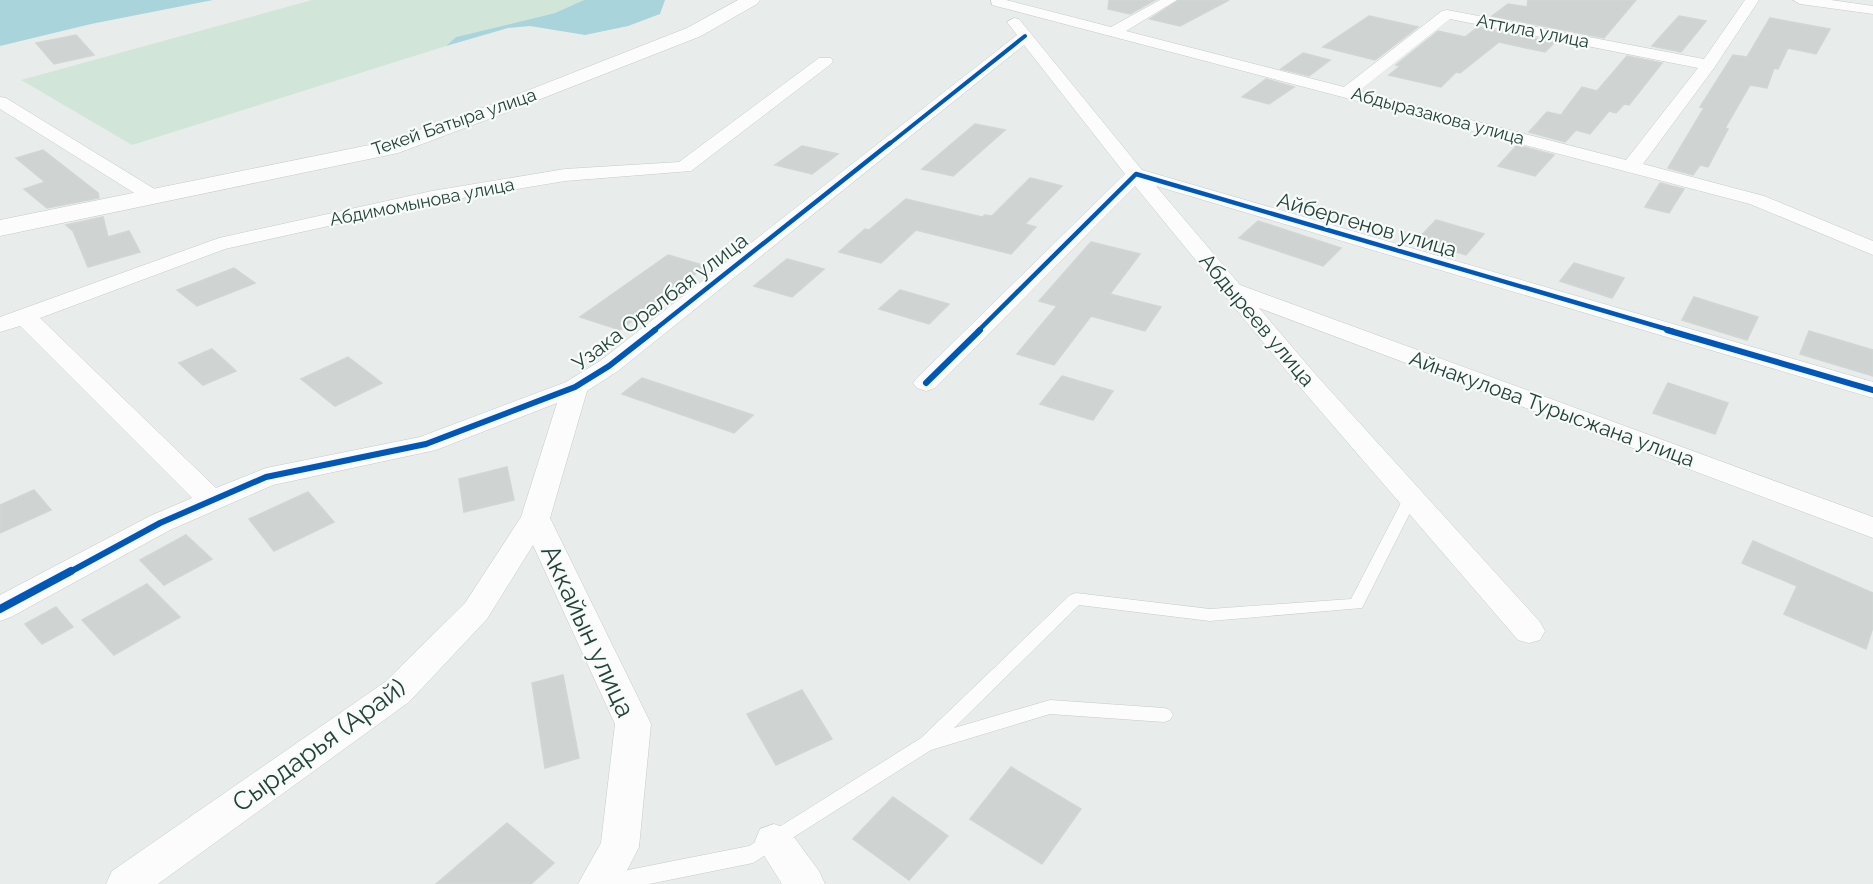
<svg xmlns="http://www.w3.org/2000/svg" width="1873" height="884" font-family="Raleway,sans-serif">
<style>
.green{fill:#d1e6d8}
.water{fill:#a9d4db}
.building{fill:#cfd4d2;stroke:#d1d6d4;stroke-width:1.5}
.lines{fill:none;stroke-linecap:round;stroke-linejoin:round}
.service-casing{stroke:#c5cac8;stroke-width:1}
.minor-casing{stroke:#c5cac8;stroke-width:1}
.tertiary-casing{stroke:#c5cac8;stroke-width:1}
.service{fill:#fcfcfc;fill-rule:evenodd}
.minor{fill:#fcfcfc;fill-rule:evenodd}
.tertiary{fill:#fcfcfc;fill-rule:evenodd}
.cycleway-far3-casing{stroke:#f7fbf9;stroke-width:6}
.cycleway-far2-casing{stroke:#f7fbf9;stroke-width:8}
.cycleway-far1-casing{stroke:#f7fbf9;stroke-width:10}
.cycleway-casing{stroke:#f7fbf9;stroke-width:11}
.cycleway-far3{stroke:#0057b8;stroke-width:4}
.cycleway-far2{stroke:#0057b8;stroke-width:4.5}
.cycleway-far1{stroke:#0057b8;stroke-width:6}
.cycleway{stroke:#0057b8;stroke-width:8}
.labels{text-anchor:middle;stroke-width:4.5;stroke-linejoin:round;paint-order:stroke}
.far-street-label{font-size:18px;fill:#24423a;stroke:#f7fbf9}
.street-label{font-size:21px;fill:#24423a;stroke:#f7fbf9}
.near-street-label{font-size:26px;fill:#24423a;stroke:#f7fbf9}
</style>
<rect width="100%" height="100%" fill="#e8edeb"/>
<!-- green -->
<polygon class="green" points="312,0 584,0 555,13 456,37 446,46 132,145 21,80"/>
<!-- water -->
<g class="water">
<polygon points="0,0 213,0 91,24 0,46"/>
<polygon points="584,0 665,0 660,14 628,26 585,35 530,26 508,28 446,46 456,37 555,13"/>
</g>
<!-- building -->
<g class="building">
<polygon points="1109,0 1155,0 1130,14 1108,9"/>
<polygon points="1179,0 1229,0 1180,26 1150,19"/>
<polygon points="1528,0 1636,0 1604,38 1492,16 1508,4 1527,7"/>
<polygon points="1369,16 1418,27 1375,60 1323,47"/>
<polygon points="1679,16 1706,21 1681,52 1652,46"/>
<polygon points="1770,18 1830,29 1816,54 1788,48 1778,69 1774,68 1767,88 1750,85 1725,128 1728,129 1708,167 1700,165 1693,175 1668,168 1704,108 1700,107 1733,55 1747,57"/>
<polygon points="1478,27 1555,42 1545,52 1499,42 1460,73 1456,72 1441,87 1389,75 1400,66 1396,65 1438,31 1465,37"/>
<polygon points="76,35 94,55 54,64 36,43"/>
<polygon points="1303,53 1330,60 1309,76 1281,69"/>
<polygon points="1627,56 1662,63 1629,105 1624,104 1616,113 1609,111 1590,134 1576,130 1565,142 1529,132 1547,112 1561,115 1582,87 1597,91"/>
<polygon points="1266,79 1294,87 1269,104 1242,97"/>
<polygon points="975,124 1005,130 953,176 922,169"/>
<polygon points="1517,145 1554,155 1535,176 1498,166"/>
<polygon points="802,146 838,154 812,174 775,165"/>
<polygon points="43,150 98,193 99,198 47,208 24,189 45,182 16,158"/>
<polygon points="1030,178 1062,186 1025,224 1036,227 1011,254 916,230 881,263 839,252 865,229 869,230 906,199 982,217 985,215 992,216"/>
<polygon points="1660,183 1684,189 1669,213 1645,207"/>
<polygon points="103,217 108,237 129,231 140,252 88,267 73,231 66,225"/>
<polygon points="1436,220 1484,234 1466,255 1417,240"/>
<polygon points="1258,221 1341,248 1323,266 1239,238"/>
<polygon points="1091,242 1140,254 1110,294 1161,307 1145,331 1091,316 1054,365 1017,354 1057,306 1039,301"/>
<polygon points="668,255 706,266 620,330 580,317"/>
<polygon points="787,259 824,269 792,297 754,286"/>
<polygon points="1574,263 1624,278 1612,298 1560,281"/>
<polygon points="234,268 255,283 197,306 177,290"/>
<polygon points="900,290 949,304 929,324 879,309"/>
<polygon points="1694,297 1758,317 1747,340 1682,320"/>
<polygon points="1809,331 1873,350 1873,376 1800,354"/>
<polygon points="212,349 236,371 203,385 179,363"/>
<polygon points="348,357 382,383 335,406 301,379"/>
<polygon points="1062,376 1113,391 1093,420 1040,404"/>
<polygon points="642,378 753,415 734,433 622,394"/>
<polygon points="1668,383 1728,403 1715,434 1653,413"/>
<polygon points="507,467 514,500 464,512 459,479"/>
<polygon points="34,490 51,510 0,533 0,505"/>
<polygon points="308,492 334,522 274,551 249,519"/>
<polygon points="186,535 212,559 164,585 140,560"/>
<polygon points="1753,541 1873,593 1873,627 1866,649 1784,614 1797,586 1742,563"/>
<polygon points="147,584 180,617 114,655 82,620"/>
<polygon points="56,607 73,627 42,644 25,624"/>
<polygon points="563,675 579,758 545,768 532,683"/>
<polygon points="802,690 832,739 776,765 747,714"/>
<polygon points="1011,767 1081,809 1042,864 970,819"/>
<polygon points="893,797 948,836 909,880 853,839"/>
<polygon points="507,823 554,863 531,884 436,884"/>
</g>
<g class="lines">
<!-- service casing -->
<g class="service-casing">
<polygon id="service" points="1411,492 1418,497 1362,608 1210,621 1079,605 954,728 1050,700 1164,708 1170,710 1173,715 1170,720 1164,722 1050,714 931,750 753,863 649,884 593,884 596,877 603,875 749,846 921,738 1070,595 1076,593 1210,609 1351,599 1404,497"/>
</g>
<!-- minor casing -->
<g class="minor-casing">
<g id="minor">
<path d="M991,0H1006L1111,27L1160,0H1177L1126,31L1344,87L1442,11L1447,10L1704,59L1745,0H1759L1714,68L1643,164L1764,196L1873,241V255L1750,204L992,5ZM1450,19L1698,68L1626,160L1359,91Z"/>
<polygon points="1793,0 1831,0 1873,6 1873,14 1800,4"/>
<polygon points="1014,18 1019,19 1142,170 1873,382 1873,398 1156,186 1240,285 1873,517 1873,538 1259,308 1317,376 1540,622 1545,631 1540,640 1529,643 1518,640 1299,386 1135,186 935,388 926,391 917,388 913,383 917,378 1125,174 1024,45 618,371 587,391 550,518 651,724 639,847 620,884 578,884 601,843 615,724 533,545 487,619 409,702 158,884 106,884 112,871 385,682 465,603 521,517 557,403 436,450 273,485 170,530 11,617 0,621 0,595 150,516 192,498 20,326 0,332 0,317 219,238 432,191 565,169 679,162 819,58 831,58 833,61 831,64 691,171 565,181 432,203 225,249 40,318 216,488 266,468 420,437 566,382 600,361 1017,35 1007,22"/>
<polygon points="0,97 6,98 161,193 164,197 161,201 147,201 0,109"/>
<polygon points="774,824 788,829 819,871 825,884 782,884 755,841 760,829"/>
</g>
</g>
<!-- tertiary casing -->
<g class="tertiary-casing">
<polygon id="tertiary" points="738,0 760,0 757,4 701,36 505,113 398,153 0,236 0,220 384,142 491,105 687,28"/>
</g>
<!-- service -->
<use href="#service" class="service"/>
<!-- minor -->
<use href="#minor" class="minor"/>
<!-- tertiary -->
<use href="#tertiary" class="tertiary"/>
<!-- cycleway-far3 casing -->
<g class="cycleway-far3-casing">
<polyline id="cycleway-far3" points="888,145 1025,36"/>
</g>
<!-- cycleway-far2 casing -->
<g class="cycleway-far2-casing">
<g id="cycleway-far2">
<polyline points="653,331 890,143"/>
<polyline points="978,331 1136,174 1673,331"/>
</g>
</g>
<!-- cycleway-far1 casing -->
<g class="cycleway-far1-casing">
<g id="cycleway-far1">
<polyline points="1667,330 1873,390"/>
<polyline points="926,383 980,330"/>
<polyline points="68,573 160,523 266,477 426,444 575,387 609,366 655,330"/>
</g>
</g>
<!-- cycleway casing -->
<g class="cycleway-casing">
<polyline id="cycleway" points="0,609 71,571"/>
</g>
<!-- cycleway-far3 -->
<use href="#cycleway-far3" class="cycleway-far3"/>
<!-- cycleway-far2 -->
<use href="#cycleway-far2" class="cycleway-far2"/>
<!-- cycleway-far1 -->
<use href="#cycleway-far1" class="cycleway-far1"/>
<!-- cycleway -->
<use href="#cycleway" class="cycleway"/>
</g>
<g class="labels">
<!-- far-street labels -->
<g class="far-street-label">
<text transform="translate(1533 31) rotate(11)" y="6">Аттила улица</text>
<text transform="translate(1438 116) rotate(15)" y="6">Абдыразакова улица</text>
<text transform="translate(454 122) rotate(-19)" y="6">Текей Батыра улица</text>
<text transform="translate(422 202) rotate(-11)" y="6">Абдимомынова улица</text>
</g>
<!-- street labels -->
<g class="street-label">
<text transform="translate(1367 225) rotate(16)" y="7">Айбергенов улица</text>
<text transform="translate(660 302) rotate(-37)" y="7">Узака Оралбая улица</text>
<text transform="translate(1257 320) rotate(50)" y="7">Абдыреев улица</text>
<text transform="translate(1552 409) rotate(20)" y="7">Айнакулова Турысжана улица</text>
</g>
<!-- near-street labels -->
<g class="near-street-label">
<text transform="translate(588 631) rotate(65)" y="9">Аккайын улица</text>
<text transform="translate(319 745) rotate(-36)" y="9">Сырдарья (Арай)</text>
</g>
</g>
</svg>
